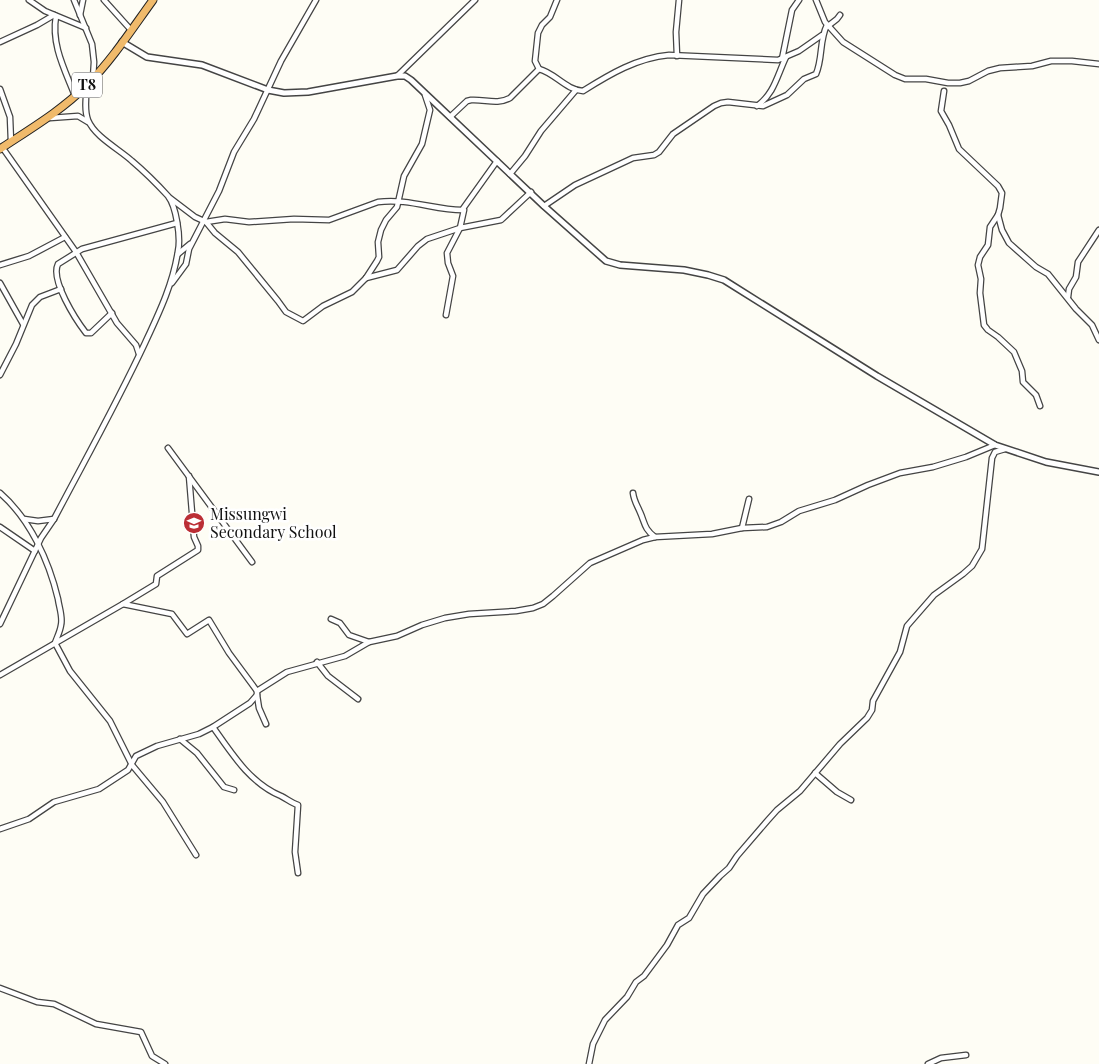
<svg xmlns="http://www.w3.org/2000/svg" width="1099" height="1064" font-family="'Playfair Display',serif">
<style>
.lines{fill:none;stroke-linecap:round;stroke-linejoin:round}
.minor-casing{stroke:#444;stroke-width:7}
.tertiary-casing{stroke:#444;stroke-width:8}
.trunk-casing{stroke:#222;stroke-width:9}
.minor{stroke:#fff;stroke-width:4.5}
.tertiary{stroke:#fff;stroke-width:5}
.trunk{stroke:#f0ba6b;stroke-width:7}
.labels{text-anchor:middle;stroke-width:5;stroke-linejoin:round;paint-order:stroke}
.shield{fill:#fff;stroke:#585858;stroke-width:1}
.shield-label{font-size:15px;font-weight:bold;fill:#111}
.poi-label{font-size:16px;fill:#111;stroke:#fff;text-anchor:start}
</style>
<rect width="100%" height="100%" fill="#fefdf5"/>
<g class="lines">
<!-- minor casing -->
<g class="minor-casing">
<g id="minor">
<polyline points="29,0 45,11 86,28"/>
<polyline points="74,0 92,44 94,62 93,78"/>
<polyline points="104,0 131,30"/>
<polyline points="816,0 825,22 843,42 895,75 905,79 926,79 948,83 960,83 969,81 988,71 1000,68 1032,66 1051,61 1072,61 1099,64"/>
<polyline points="80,15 83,0"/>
<path d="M56,16C51,45 65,70 75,96"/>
<polyline points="828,26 837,19 840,15"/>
<polyline points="0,42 37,25 54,15"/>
<polyline points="677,56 676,32 679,0"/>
<polyline points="782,59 792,10 799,0"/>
<polyline points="539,69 535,61 538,33 542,25 550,17 557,0"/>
<polyline points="397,76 475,0"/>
<polyline points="0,89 10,117 11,142"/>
<polyline points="944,91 941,111 949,125 959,149 998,186 1002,193 1000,208 998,215 990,227 988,245 980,257 978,265 981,279 980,293 984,325 988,330 998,337 1014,352 1022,371 1023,382 1036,395 1040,406"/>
<path d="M757,106C774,94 777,76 786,57"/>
<path d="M450,117L467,101L471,100C485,99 497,105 510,98L539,69C555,73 566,90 583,91C610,74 637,58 669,55L778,60L799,51L822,35"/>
<polyline points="50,118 78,116 88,122"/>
<polyline points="2,147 76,252 117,323 136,345 139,354"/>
<polyline points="510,174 525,156 541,131 576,90"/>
<path d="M170,198L195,217L206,222L225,219L249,222L294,219L329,220L378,202C408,198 435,210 462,210L497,161"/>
<path d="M544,206L575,185L603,172L633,158L654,155L659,152L673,134L714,106L721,103L728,102L763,106L787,95L804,79L816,74C823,58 819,41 827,25"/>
<polyline points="998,215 1002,230 1009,243 1036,267 1048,274 1076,309 1092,325 1099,340"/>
<polyline points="206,222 215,233 238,252 278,301 286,312 303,321 323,306 352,292 366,278 377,261 379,257 378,242 381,230 386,220 397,207 404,176 422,144 430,110 425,95"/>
<polyline points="178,254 190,244"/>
<polyline points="0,265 29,256 65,237"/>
<polyline points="366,278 397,270 418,246 427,239 460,228 501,220 531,192"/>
<polyline points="0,283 23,324"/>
<polyline points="172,283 186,264 189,249 219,191 234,152 254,119 281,61 316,0"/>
<polyline points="1068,297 1069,289 1076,277 1078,262 1099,230"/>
<path d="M112,313L91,333H86C76,320 50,280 58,264L82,249L177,223"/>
<polyline points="446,315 453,276 448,263 447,253 460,228 464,210"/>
<polyline points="0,375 16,344 32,305 40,297 61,289"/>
<polyline points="168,448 252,562"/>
<path d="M0,493C30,519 49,561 58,599C59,607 63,617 61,625C60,632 57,637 55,643L70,671L110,721L132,765L163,802L196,855"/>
<path d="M633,493C634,501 637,505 640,512C645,523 644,529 655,537"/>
<polyline points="24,519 38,521 54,519"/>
<polyline points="0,527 35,551"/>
<polyline points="742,528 749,499"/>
<polyline points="123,604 156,584 157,576 198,550 198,546 194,537 189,476"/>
<polyline points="331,619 340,623 349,635 369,642 397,636 422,625 445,618 469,614 516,611 533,608 543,604 553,596 590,563 643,540 655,537 712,534 742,528 767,527 781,522 799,511 835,500 868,485 900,473 933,467 966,457 995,445"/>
<path d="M0,624L41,538L54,519C85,460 117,403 145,343C159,313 173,284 178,251C181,237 176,206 168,196C157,184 145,172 132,161C119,149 95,137 88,120C84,110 86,97 87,86"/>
<polyline points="317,662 328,676 358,699"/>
<polyline points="0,675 123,604 172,614 187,634 209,620 229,653 257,691 257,695 250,703 213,727 199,734 157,746 136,756 128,770 99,789 54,802 29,819 0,829"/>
<polyline points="257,691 287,672 345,656 369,642"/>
<polyline points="257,695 259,708 266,724"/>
<path d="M213,727C232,754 250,783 281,796C287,799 292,803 298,805L295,852L298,873"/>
<polyline points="180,739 197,753 224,787 234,790"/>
<polyline points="815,773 837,792 851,800"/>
<polyline points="0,988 37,1002 54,1004 96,1024 141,1032 152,1056 165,1064"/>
<polyline points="589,1064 593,1044 605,1020 627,997 636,982 644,976 667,945 678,925 689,918 703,894 720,876 729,868 737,856 768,820 777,810 800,791 840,744 867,718 872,710 873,701 900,652 907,626 934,595 963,574 972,566 982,549 992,458 995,452 1005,449"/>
<polyline points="928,1064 941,1058 966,1055"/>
</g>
</g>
<!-- tertiary casing -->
<g class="tertiary-casing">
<polyline id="tertiary" points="122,42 147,57 202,65 268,90 284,93 308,92 397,76 405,76 411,80 544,206 606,261 620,265 684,270 708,275 724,280 877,376 995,445 1046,462 1099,472"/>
</g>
<!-- trunk casing -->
<g class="trunk-casing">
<path id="trunk" d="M0,149C30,129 61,111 87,85C112,60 132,29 153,0"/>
</g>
<!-- minor -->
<use href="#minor" class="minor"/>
<!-- tertiary -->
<use href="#tertiary" class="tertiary"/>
<!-- trunk -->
<use href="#trunk" class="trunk"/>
</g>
<!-- icons -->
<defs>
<g id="school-disc" transform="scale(1.125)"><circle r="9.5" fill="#bb2e35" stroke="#fff"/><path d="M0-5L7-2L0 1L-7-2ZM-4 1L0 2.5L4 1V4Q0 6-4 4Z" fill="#fff"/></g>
</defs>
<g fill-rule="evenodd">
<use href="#school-disc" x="194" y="523"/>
</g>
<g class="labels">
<!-- shield labels -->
<rect class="shield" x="72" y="72.5" width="30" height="25" rx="4"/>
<g class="shield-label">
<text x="87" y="90">T8</text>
</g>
<!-- poi labels -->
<g class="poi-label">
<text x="210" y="520">Missungwi<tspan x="210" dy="18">Secondary School</tspan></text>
</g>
</g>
</svg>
